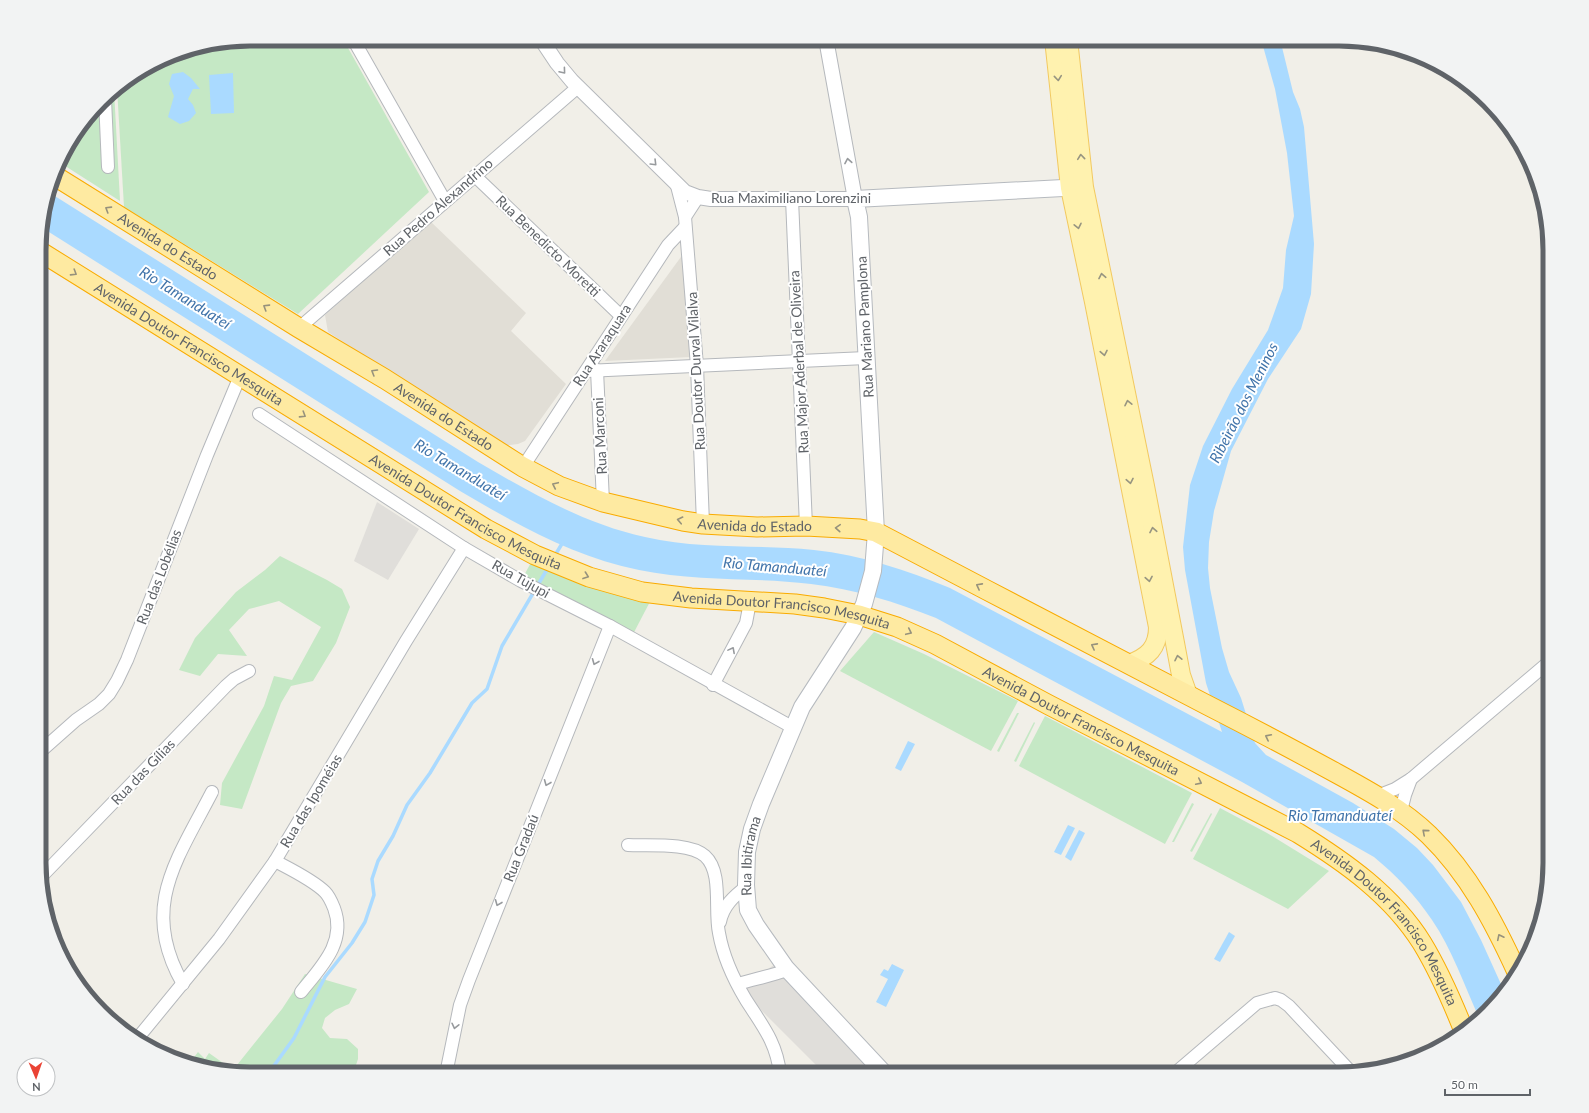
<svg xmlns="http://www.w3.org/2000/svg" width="1589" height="1113" font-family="Lato,sans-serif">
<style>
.industrial{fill:#e0deda}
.education{fill:#e1ded6}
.green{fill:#c5e8c5}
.water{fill:#aadaff}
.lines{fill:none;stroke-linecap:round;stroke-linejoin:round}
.stream{stroke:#aadaff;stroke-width:3.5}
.minor-casing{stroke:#b5b8bc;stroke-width:14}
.tertiary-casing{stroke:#b5b8bc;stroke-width:16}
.secondary-casing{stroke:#b6babf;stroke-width:18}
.primary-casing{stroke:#f2c960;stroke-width:20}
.trunk-casing{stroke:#f9ab00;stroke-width:21}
.minor{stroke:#fff;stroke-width:12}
.tertiary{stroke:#fff;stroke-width:14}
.secondary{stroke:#fff;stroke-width:16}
.primary{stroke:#fff2af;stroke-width:18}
.trunk{stroke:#feeaa1;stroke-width:19}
.oneway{stroke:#979a9d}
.oneway2{stroke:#979581}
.oneway3{stroke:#97927c}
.labels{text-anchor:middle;stroke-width:4;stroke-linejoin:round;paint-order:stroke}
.street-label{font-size:14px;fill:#5f6368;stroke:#fff}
.water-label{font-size:15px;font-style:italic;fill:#4174aa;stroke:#fff}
.rim{fill:none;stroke:#5f6368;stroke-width:5}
</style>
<rect width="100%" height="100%" fill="#f1efe8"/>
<!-- industrial -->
<g class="industrial">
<polygon points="377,502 419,529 388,580 354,561"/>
<polygon points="778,962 876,1074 825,1074 758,1007 744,986"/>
</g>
<!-- education -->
<g class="education">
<polygon points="430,221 526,313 511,331 566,384 525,441 518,444 503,446 328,332 325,315"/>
<polygon points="686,250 691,357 605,361"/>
</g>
<!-- green -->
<g class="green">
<polygon points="250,39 343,39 429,192 298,314 124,207 117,88 170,55"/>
<polygon points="114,90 120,201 59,162 61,157 111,92"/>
<polygon points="535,555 654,594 631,638 521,581"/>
<polygon points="280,556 327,580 342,589 350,607 336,643 313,681 291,686 281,703 242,809 220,805 222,783 264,706 274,676 292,680 321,627 279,601 249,609 229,630 247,656 218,654 200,676 179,670 195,638 236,592 265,570"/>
<polygon points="874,632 924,654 1018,701 991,751 840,671"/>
<polygon points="1017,713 1019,713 999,752 997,751"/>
<polygon points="1045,716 1192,793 1165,844 1019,766"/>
<polygon points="1034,722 1035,723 1016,762 1014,761"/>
<polygon points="1192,803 1194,804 1174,842 1172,842"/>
<polygon points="1220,808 1267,833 1329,871 1288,909 1193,859"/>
<polygon points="1211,813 1212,814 1192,852 1190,851"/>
<polygon points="305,974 357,989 349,1004 335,1010 325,1018 322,1028 330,1038 347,1039 358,1049 358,1059 353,1074 237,1074 189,1064 198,1052 205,1059 209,1053 233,1070 282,1009"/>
</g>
<!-- water -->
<g class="water">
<path d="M1261,39H1280L1293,92L1300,109L1304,127L1314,244L1311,294L1301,329L1268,379L1231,451L1214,511L1209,542L1208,568L1210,588L1222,648L1229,672L1241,698L1255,743L1266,755L1353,803L1394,829L1417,848L1433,865L1461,902L1481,940L1505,993L1480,1020C1465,987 1452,949 1432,920C1416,896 1396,875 1374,857L1242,782L936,618C896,602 854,589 811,584C754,577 696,582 639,570C574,557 516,524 460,491L41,227V223L50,193L478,462C531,493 585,524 645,537C701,550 758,544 814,550C861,555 907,570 950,588L1222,732L1206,683L1185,570L1183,547L1190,485L1203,446L1232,389L1268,330L1283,288L1286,250L1294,216L1287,153L1275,89Z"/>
<polygon points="183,72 191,78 200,89 193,89 188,99 193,105 196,113 189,121 180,124 168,117 174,96 169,84 172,74"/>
<polygon points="233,73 234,113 211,114 209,75"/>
<polygon points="908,741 915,744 901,771 895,768"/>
<polygon points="1068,825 1075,828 1061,855 1054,852"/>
<polygon points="1079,830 1085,833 1071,861 1065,857"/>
<polygon points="1229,932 1235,936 1220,962 1214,959"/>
<polygon points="892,964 904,970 886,1007 876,1002 888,979 880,975 884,969 888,971"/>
</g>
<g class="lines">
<!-- stream -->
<g class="stream">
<polyline points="554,557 563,542"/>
<polyline points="268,1074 294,1038 325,977 352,943 365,922 374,895 372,879 378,861 393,836 407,805 430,773 472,703 487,689 502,646 549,566"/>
</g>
<!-- minor casing -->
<g class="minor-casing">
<g id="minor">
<polyline points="353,39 445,201"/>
<polyline points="105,99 108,167"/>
<polyline points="475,176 621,316"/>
<polyline points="677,186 685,217 697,366 703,524"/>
<polyline points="792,199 806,526"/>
<polyline points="685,217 698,197"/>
<polyline points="299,328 578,87"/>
<polyline points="597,370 603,502"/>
<polyline points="586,371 866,358"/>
<polyline points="259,414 464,548 521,581 610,626 792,727"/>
<polyline points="523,467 668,245 685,227"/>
<polyline points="713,685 746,623 750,602"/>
<polyline points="41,751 76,720 99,704 109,694 117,681 127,660 207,455 240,376"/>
<polyline points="1377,796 1395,789 1411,779 1550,661"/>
<polyline points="1401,811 1405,795 1411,779"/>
<path d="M628,845C649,846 689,842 705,856C723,872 714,911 719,933C723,956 734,980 746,1000C762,1025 777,1043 780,1074"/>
<path d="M275,861C290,869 313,880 325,892C329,896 332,903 334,908C347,942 321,967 301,992"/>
<polyline points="41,877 226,686 234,679 249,671"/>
<path d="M720,922C723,906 734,896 746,887"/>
<path d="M183,984C139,908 177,860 212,792"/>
<path d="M738,984C754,979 771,976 787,970"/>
<polyline points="137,1039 219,939 275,861 406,641 464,548"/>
<polyline points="446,1074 460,1005 469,980 610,626"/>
<polyline points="1174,1074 1257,1003 1275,998 1281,1000 1289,1006 1351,1072"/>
</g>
</g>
<!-- tertiary casing -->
<g class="tertiary-casing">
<polyline id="tertiary" points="541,39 557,63 572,81 685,192 698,197 711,199 855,199 826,39"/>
</g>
<!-- secondary casing -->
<g class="secondary-casing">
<g id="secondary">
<path id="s1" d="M885,1074L786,968L756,925L748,910L746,885L747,852L752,829L761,804L802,707L853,628L864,604L873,571L876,532L859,217L855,199L1082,187"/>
</g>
</g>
<!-- primary casing -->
<g class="primary-casing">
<g id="primary">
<path d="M1054,39L1070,188L1094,302L1158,627C1158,648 1148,657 1129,664"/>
<polyline points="1068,39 1084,187 1145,486 1175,643 1181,675 1188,695"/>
</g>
</g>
<!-- trunk casing -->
<g class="trunk-casing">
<g id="trunk">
<path id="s2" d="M55,176L299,328L385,379L523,467L559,486L603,502L683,521L703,524L757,527L806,526L860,529L876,532C987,590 1098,649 1209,706C1252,728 1294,750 1336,773C1369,791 1402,809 1429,835C1469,874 1494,922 1517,972"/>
<path id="s3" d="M41,252L486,529L535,555L589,577L642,592L691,598L795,604L824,608L859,615L897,627L935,644L1049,705L1298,833C1345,862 1392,895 1422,943C1439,971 1452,1001 1464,1031"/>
</g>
</g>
<!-- minor -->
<use href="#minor" class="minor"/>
<!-- tertiary -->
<use href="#tertiary" class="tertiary"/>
<!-- secondary -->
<use href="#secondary" class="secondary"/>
<!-- primary -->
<use href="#primary" class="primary"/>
<!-- trunk -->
<use href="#trunk" class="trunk"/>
</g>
<!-- one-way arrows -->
<defs><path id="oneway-chevron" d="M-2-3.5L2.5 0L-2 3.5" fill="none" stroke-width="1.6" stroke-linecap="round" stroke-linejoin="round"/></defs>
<g class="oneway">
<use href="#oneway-chevron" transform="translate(563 71) rotate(50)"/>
<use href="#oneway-chevron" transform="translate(848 161) rotate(-100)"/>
<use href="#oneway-chevron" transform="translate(654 163) rotate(45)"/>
<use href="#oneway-chevron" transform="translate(732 650) rotate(-62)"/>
<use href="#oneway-chevron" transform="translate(595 662) rotate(112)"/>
<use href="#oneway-chevron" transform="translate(547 783) rotate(112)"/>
<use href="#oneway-chevron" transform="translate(498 903) rotate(112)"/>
<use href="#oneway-chevron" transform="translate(455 1026) rotate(103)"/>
</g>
<g class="oneway2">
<use href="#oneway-chevron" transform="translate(1058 78) rotate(84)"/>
<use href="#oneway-chevron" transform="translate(1081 157) rotate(-96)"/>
<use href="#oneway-chevron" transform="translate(1078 226) rotate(78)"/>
<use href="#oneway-chevron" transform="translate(1102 276) rotate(-101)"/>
<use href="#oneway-chevron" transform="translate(1104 353) rotate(79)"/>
<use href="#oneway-chevron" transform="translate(1128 403) rotate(-102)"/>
<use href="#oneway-chevron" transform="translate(1130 481) rotate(79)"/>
<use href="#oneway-chevron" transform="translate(1153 530) rotate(-101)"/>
<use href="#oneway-chevron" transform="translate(1149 579) rotate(80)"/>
<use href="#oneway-chevron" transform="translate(1178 658) rotate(-102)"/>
</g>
<g class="oneway3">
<use href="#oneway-chevron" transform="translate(108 209) rotate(-148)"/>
<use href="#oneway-chevron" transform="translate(74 273) rotate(32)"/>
<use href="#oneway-chevron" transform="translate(266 307) rotate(-148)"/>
<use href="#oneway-chevron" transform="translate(374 372) rotate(-149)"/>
<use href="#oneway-chevron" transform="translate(303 415) rotate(32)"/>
<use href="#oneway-chevron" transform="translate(555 485) rotate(-155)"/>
<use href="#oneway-chevron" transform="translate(680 520) rotate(-168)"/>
<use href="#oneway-chevron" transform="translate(838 528) rotate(-176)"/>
<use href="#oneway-chevron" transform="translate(586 576) rotate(20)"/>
<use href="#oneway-chevron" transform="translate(979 586) rotate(-152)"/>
<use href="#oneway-chevron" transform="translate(909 632) rotate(25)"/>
<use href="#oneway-chevron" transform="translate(1094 646) rotate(-152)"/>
<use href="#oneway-chevron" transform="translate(1268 737) rotate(-153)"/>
<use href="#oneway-chevron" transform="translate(1199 782) rotate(26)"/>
<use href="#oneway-chevron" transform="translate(1425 832) rotate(-139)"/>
<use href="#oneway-chevron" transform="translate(1500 937) rotate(-116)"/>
</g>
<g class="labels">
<!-- street labels -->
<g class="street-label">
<text x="791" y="203">Rua Maximiliano Lorenzini</text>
<text transform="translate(438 207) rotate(-41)" y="5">Rua Pedro Alexandrino</text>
<text transform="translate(548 246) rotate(44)" y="5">Rua Benedicto Moretti</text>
<text dy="5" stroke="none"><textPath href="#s2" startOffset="133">Avenida do Estado</textPath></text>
<text transform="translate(865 327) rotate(-93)" y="5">Rua Mariano Pamplona</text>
<text dy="5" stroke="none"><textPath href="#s3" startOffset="174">Avenida Doutor Francisco Mesquita</textPath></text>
<text transform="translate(602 345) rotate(-57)" y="5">Rua Araraquara</text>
<text transform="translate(799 362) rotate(-93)" y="5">Rua Major Aderbal de Oliveira</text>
<text transform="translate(696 371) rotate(-93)" y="5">Rua Doutor Durval Vilalva</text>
<text dy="5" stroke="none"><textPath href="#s2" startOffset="457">Avenida do Estado</textPath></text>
<text transform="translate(600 436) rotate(-93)" y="5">Rua Marconi</text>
<text dy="5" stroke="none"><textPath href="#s3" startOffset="498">Avenida Doutor Francisco Mesquita</textPath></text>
<text dy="5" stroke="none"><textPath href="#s2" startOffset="793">Avenida do Estado</textPath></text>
<text transform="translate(159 577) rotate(-69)" y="5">Rua das Lobélias</text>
<text transform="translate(521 579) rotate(29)" y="5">Rua Tujupi</text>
<text dy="5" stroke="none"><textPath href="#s3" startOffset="834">Avenida Doutor Francisco Mesquita</textPath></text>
<text dy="5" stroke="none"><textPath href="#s3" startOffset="1158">Avenida Doutor Francisco Mesquita</textPath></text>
<text transform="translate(143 772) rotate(-46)" y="5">Rua das Gílias</text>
<text transform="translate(311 801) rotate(-59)" y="5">Rua das Ipoméias</text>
<text transform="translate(521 848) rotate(-68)" y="5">Rua Gradaú</text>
<text dy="5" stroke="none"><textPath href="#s1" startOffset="269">Rua Ibitirama</textPath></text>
<text dy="5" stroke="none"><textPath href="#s3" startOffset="1529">Avenida Doutor Francisco Mesquita</textPath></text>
</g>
<!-- water labels -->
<g class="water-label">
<text transform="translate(185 298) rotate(32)" y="5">Rio Tamanduateí</text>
<text transform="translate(1244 403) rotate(-63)" y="5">Ribeirão dos Meninos</text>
<text transform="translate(460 470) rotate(31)" y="5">Rio Tamanduateí</text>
<text transform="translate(775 567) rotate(5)" y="5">Rio Tamanduateí</text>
<text x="1340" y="821">Rio Tamanduateí</text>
</g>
</g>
<!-- crop -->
<path d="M0 0H1589V1113H0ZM250 46H1339A204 204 0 0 1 1543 250V863A204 204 0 0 1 1339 1067H250A204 204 0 0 1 46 863V250A204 204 0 0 1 250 46Z" fill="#f2f3f3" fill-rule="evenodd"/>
<path class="rim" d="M250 46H1339A204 204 0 0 1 1543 250V863A204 204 0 0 1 1339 1067H250A204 204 0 0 1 46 863V250A204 204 0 0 1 250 46Z"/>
<!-- north arrow -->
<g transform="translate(36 1077) rotate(178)"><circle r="19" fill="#ffffff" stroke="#bfc1c3"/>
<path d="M0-3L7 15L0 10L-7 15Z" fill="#ea4335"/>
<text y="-6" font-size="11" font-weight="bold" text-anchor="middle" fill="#5f6368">N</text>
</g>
<!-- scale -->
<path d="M1445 1089v6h85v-6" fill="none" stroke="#5f6368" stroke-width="2"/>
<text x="1451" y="1089" font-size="12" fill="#5f6368" stroke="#ffffff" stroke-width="3" paint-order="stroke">50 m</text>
</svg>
